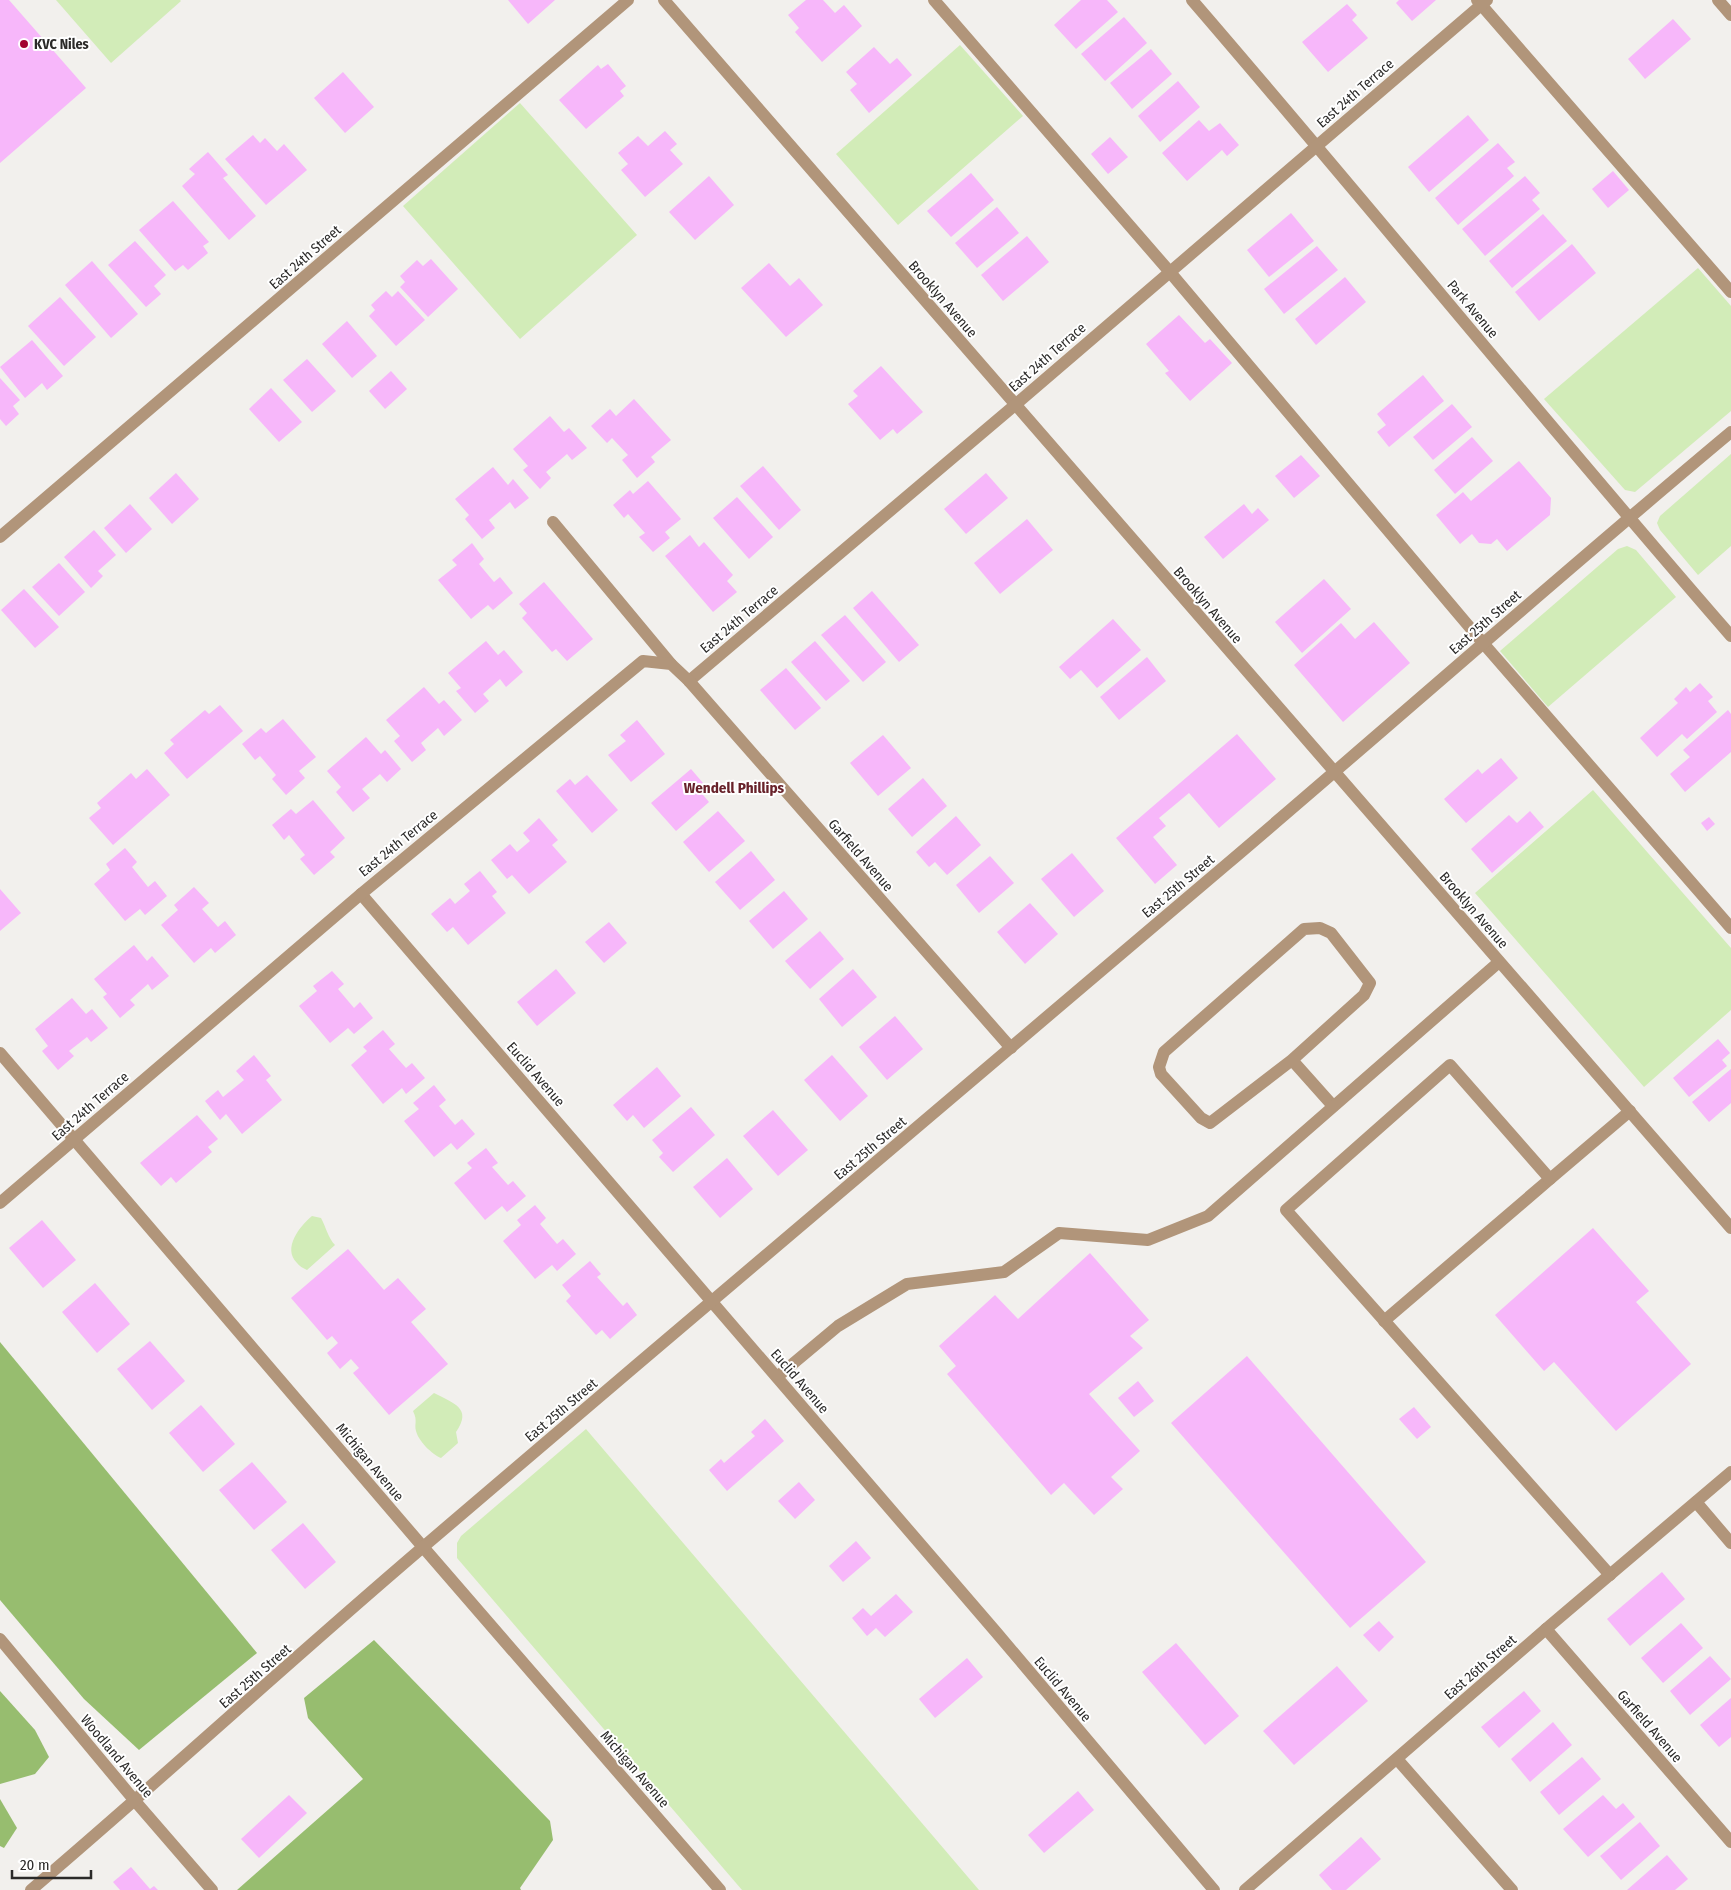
<svg xmlns="http://www.w3.org/2000/svg" width="1731" height="1890" font-family="'Fira Sans Condensed',sans-serif">
<style>
.green{fill:#d2ecb8}
.forest{fill:#97bd6f}
.building{fill:#f7b7fa}
.lines{fill:none;stroke-linecap:round;stroke-linejoin:round}
.service{stroke:#b1957a;stroke-width:12}
.minor{stroke:#b1957a;stroke-width:12}
.tertiary{stroke:#b1957a;stroke-width:12}
.poi-dot{fill:#a20330;stroke:#fff;stroke-width:2}
.labels{text-anchor:middle;stroke-width:4;stroke-linejoin:round;paint-order:stroke}
.poi-label{font-size:14px;font-weight:bold;fill:#2b2a29;stroke:#fff;text-anchor:start}
.street-label{font-size:14px;fill:#2b2a29;stroke:#fff}
.neighbourhood-label{font-size:15px;font-weight:bold;fill:#68222a;stroke:#fff}
</style>
<rect width="100%" height="100%" fill="#f2f0ed"/>
<!-- green -->
<g class="green">
<polygon points="56,0 180,0 181,1 111,63"/>
<polygon points="960,45 1023,116 898,225 836,154"/>
<polygon points="520,103 637,235 520,339 403,206"/>
<polygon points="1698,268 1731,306 1731,411 1635,492 1625,490 1544,399"/>
<polygon points="1731,454 1731,546 1698,575 1660,530 1657,523 1660,516"/>
<polygon points="1627,546 1636,550 1676,597 1548,707 1500,651 1618,549"/>
<polygon points="1593,790 1731,948 1731,1010 1644,1087 1475,893"/>
<path d="M312,1216L321,1218C326,1227 328,1238 335,1245L307,1270C303,1268 299,1266 297,1263C282,1248 300,1226 312,1216Z"/>
<path d="M434,1393C453,1403 473,1408 456,1432L458,1443L441,1458C432,1454 419,1442 416,1431C414,1424 418,1421 413,1411Z"/>
<polygon points="586,1429 979,1890 742,1890 457,1558 457,1543 461,1536"/>
</g>
<!-- forest -->
<g class="forest">
<polygon points="0,1342 257,1653 139,1750 84,1699 0,1600"/>
<polygon points="374,1640 550,1821 553,1840 520,1888 521,1890 237,1890 363,1779 308,1718 304,1698"/>
<polygon points="0,1691 35,1730 49,1757 35,1774 0,1784"/>
<polygon points="0,1799 17,1828 4,1848 0,1846"/>
</g>
<!-- building -->
<g class="building">
<polygon points="0,0 9,0 86,88 0,163"/>
<polygon points="508,0 555,0 528,24"/>
<polygon points="806,0 823,0 835,13 844,5 862,26 822,62 795,32 799,28 788,15"/>
<polygon points="1081,0 1107,0 1118,12 1076,49 1054,25"/>
<polygon points="1399,0 1436,0 1412,21 1396,3"/>
<polygon points="1347,4 1357,15 1352,20 1368,38 1328,72 1302,42"/>
<polygon points="1124,17 1147,43 1105,81 1081,54"/>
<polygon points="1673,19 1691,39 1645,79 1628,59"/>
<polygon points="874,47 890,64 897,58 912,75 869,113 850,90 857,84 846,72"/>
<polygon points="1151,49 1172,74 1132,109 1110,83"/>
<polygon points="608,64 626,86 620,91 624,96 586,129 559,100 598,65 601,69"/>
<polygon points="343,72 374,107 345,133 314,98"/>
<polygon points="1178,81 1200,107 1160,142 1138,116"/>
<polygon points="1468,115 1489,140 1429,192 1408,167"/>
<polygon points="1199,120 1209,131 1220,123 1239,145 1227,156 1222,150 1187,181 1162,153"/>
<polygon points="665,131 677,144 670,150 683,164 645,197 621,170 628,164 618,153 638,136 648,146"/>
<polygon points="253,135 260,143 265,138 277,151 284,144 307,170 266,205 225,159"/>
<polygon points="1110,137 1128,157 1108,174 1091,154"/>
<polygon points="1498,143 1515,162 1507,168 1514,176 1458,225 1435,198"/>
<polygon points="208,152 228,175 223,178 256,216 229,240 182,186 195,174 189,169"/>
<polygon points="1613,171 1629,190 1608,208 1592,189"/>
<polygon points="971,173 994,200 951,237 927,211"/>
<polygon points="709,176 734,205 695,240 669,212"/>
<polygon points="1525,176 1540,193 1532,200 1540,209 1485,256 1462,229"/>
<polygon points="173,201 209,242 203,246 208,253 188,270 183,265 175,271 139,230"/>
<polygon points="997,207 1019,233 977,268 955,243"/>
<polygon points="1291,213 1314,241 1269,277 1247,250"/>
<polygon points="1543,214 1567,241 1512,288 1489,261"/>
<polygon points="1027,236 1049,262 1003,301 981,275"/>
<polygon points="135,241 166,275 154,286 161,294 146,307 108,265"/>
<polygon points="1572,244 1596,273 1539,321 1515,292"/>
<polygon points="1317,246 1338,270 1284,314 1264,289"/>
<polygon points="431,259 458,289 428,317 400,287 405,282 400,276 417,260 423,266"/>
<polygon points="92,261 138,314 111,338 65,285"/>
<polygon points="769,263 790,286 799,278 823,305 786,337 741,288"/>
<polygon points="1345,277 1366,302 1316,345 1295,319"/>
<polygon points="386,291 392,297 398,291 425,320 396,346 369,316 375,310 371,305"/>
<polygon points="60,297 96,337 64,366 28,326"/>
<polygon points="1179,315 1205,343 1210,339 1232,363 1190,401 1165,373 1169,371 1146,344"/>
<polygon points="347,321 377,356 352,378 322,344"/>
<polygon points="32,340 63,376 47,390 42,383 25,398 0,367"/>
<polygon points="307,359 336,391 312,412 283,380"/>
<polygon points="881,366 923,412 897,434 893,429 880,440 848,404 858,396 853,391"/>
<polygon points="391,371 407,389 385,409 369,391"/>
<polygon points="1423,375 1444,401 1389,447 1377,432 1386,425 1377,414"/>
<polygon points="0,378 20,400 13,406 19,414 6,426 0,419"/>
<polygon points="271,388 302,422 279,442 249,409"/>
<polygon points="634,399 671,440 651,457 655,462 637,478 622,460 628,455 612,438 607,443 591,426 610,409 616,416"/>
<polygon points="1452,404 1472,427 1433,460 1413,437"/>
<polygon points="550,416 564,432 569,428 587,448 572,460 567,454 546,472 551,478 540,489 523,470 528,466 513,449"/>
<polygon points="1472,437 1493,461 1455,494 1434,470"/>
<polygon points="1301,455 1320,476 1294,498 1275,476"/>
<polygon points="1519,461 1551,498 1550,515 1507,551 1497,539 1491,544 1479,543 1472,534 1460,544 1436,515 1463,492 1471,501"/>
<polygon points="763,466 801,510 779,530 740,486"/>
<polygon points="493,467 508,485 513,479 529,498 515,509 510,502 489,520 495,528 482,539 465,519 469,515 455,499"/>
<polygon points="176,473 199,499 172,524 149,498"/>
<polygon points="986,473 1008,498 966,534 944,509"/>
<polygon points="648,481 681,519 665,532 670,538 653,552 639,537 645,533 628,514 624,518 613,505 630,490 633,494"/>
<polygon points="737,497 773,537 749,559 713,518"/>
<polygon points="130,504 152,529 126,553 104,528"/>
<polygon points="1244,504 1252,514 1258,508 1269,520 1223,559 1204,537"/>
<polygon points="1027,519 1053,550 1000,594 974,563"/>
<polygon points="94,530 116,555 98,571 103,576 91,588 64,557"/>
<polygon points="690,535 699,547 704,542 733,575 727,581 737,592 713,612 665,556"/>
<polygon points="472,543 484,559 479,564 494,582 500,577 513,593 493,610 488,605 471,619 438,580 457,565 452,560"/>
<polygon points="59,563 85,592 59,616 32,587"/>
<polygon points="1324,579 1351,609 1302,653 1275,622"/>
<polygon points="544,582 593,639 567,661 556,649 552,652 522,618 527,613 519,604"/>
<polygon points="24,589 59,627 35,648 1,610"/>
<polygon points="872,591 919,645 899,662 853,608"/>
<polygon points="845,615 886,662 863,682 821,635"/>
<polygon points="1113,619 1141,650 1097,688 1081,670 1070,679 1059,667"/>
<polygon points="1374,622 1410,663 1343,722 1294,665 1341,623 1355,639"/>
<polygon points="486,641 498,655 504,650 523,672 506,687 500,679 483,694 489,701 475,713 456,691 461,688 448,673"/>
<polygon points="815,641 850,681 826,701 791,662"/>
<polygon points="1147,657 1166,681 1119,720 1100,697"/>
<polygon points="786,668 821,708 795,730 760,690"/>
<polygon points="1700,683 1713,697 1708,701 1717,712 1687,739 1682,734 1657,757 1640,738 1678,703 1674,699 1686,687 1690,692"/>
<polygon points="424,687 439,704 444,700 462,720 444,736 438,728 421,743 426,750 412,762 394,741 400,736 386,720"/>
<polygon points="220,705 243,731 187,779 164,753 174,744 170,740 205,710 209,714"/>
<polygon points="1728,710 1731,714 1731,752 1685,792 1670,774 1690,757 1683,750"/>
<polygon points="283,719 316,757 299,771 305,778 286,795 272,779 276,775 260,756 255,760 242,744 261,728 266,733"/>
<polygon points="637,720 665,754 631,782 608,755 626,741 620,735"/>
<polygon points="1237,734 1276,779 1219,828 1189,793 1159,818 1166,826 1153,837 1177,865 1155,884 1116,838"/>
<polygon points="883,735 911,768 878,796 850,763"/>
<polygon points="366,737 381,754 385,750 401,769 387,782 380,774 362,789 370,798 353,812 336,792 341,787 327,771"/>
<polygon points="1501,758 1518,778 1466,823 1444,799 1478,769 1482,774"/>
<polygon points="147,769 170,795 113,845 89,818 101,808 97,803 131,773 136,779"/>
<polygon points="691,769 703,783 697,788 709,802 676,831 651,803"/>
<polygon points="587,775 618,810 592,833 556,791 570,779 575,785"/>
<polygon points="923,778 947,806 912,837 888,809"/>
<polygon points="313,800 345,838 330,852 335,857 314,875 300,859 305,855 289,835 284,840 272,825 291,809 296,814"/>
<polygon points="718,811 745,841 709,872 683,842"/>
<polygon points="1530,811 1544,827 1492,873 1471,849 1509,815 1517,823"/>
<polygon points="956,816 981,845 947,875 935,862 929,867 916,852"/>
<polygon points="1709,817 1715,824 1707,831 1701,823"/>
<polygon points="539,818 558,840 552,845 567,862 529,894 512,875 507,879 491,860 510,844 517,852 530,841 523,833"/>
<polygon points="125,848 137,862 132,867 148,887 155,881 167,896 145,915 140,909 125,921 94,884 110,870 106,864"/>
<polygon points="751,851 775,880 740,910 715,882"/>
<polygon points="1072,853 1104,891 1074,917 1041,879"/>
<polygon points="990,856 1014,883 979,913 956,885"/>
<polygon points="480,871 497,892 492,896 506,913 468,945 453,927 447,932 431,914 450,898 455,904 470,891 464,884"/>
<polygon points="194,887 209,903 202,909 218,927 225,921 236,935 215,953 211,948 194,963 161,925 178,910 174,905"/>
<polygon points="0,889 21,913 0,931"/>
<polygon points="784,891 808,919 773,949 749,921"/>
<polygon points="1030,903 1058,934 1025,964 997,932"/>
<polygon points="609,922 627,943 604,963 585,942"/>
<polygon points="820,931 844,959 810,989 785,961"/>
<polygon points="134,945 147,961 152,956 169,976 152,990 148,984 130,1000 135,1005 120,1018 103,997 107,994 94,979"/>
<polygon points="556,969 576,993 537,1026 517,1002"/>
<polygon points="853,969 877,997 842,1027 819,999"/>
<polygon points="332,971 344,984 338,989 354,1008 360,1002 373,1018 354,1034 348,1028 330,1043 299,1006 317,991 313,986"/>
<polygon points="72,998 86,1014 92,1009 108,1028 91,1042 87,1037 69,1051 74,1056 58,1070 42,1051 48,1046 35,1029"/>
<polygon points="895,1016 923,1049 887,1080 859,1047"/>
<polygon points="383,1030 395,1044 389,1049 406,1068 412,1063 425,1078 406,1094 402,1088 383,1104 351,1065 367,1051 363,1047"/>
<polygon points="1718,1039 1730,1053 1722,1060 1727,1066 1689,1097 1673,1078"/>
<polygon points="254,1055 271,1076 266,1080 282,1100 242,1134 226,1114 220,1120 205,1101 218,1090 223,1097 244,1080 236,1071"/>
<polygon points="832,1055 868,1096 840,1121 804,1080"/>
<polygon points="657,1067 681,1096 644,1128 633,1115 627,1121 613,1105"/>
<polygon points="1731,1069 1731,1103 1709,1122 1692,1102"/>
<polygon points="434,1085 446,1100 439,1106 455,1125 462,1119 475,1134 457,1150 451,1143 434,1157 404,1121 419,1109 413,1103"/>
<polygon points="691,1107 715,1135 673,1172 659,1157 663,1153 652,1140"/>
<polygon points="773,1110 808,1150 778,1176 743,1136"/>
<polygon points="197,1115 218,1139 208,1147 212,1152 176,1183 171,1177 161,1186 140,1163"/>
<polygon points="486,1148 498,1163 492,1167 508,1185 513,1181 526,1196 507,1212 502,1206 485,1220 454,1183 472,1168 467,1163"/>
<polygon points="727,1158 753,1189 720,1218 693,1187"/>
<polygon points="535,1205 546,1218 540,1224 557,1244 563,1239 576,1254 557,1271 552,1265 535,1279 503,1241 521,1225 517,1220"/>
<polygon points="42,1220 76,1260 43,1288 9,1248"/>
<polygon points="1593,1228 1649,1291 1636,1302 1691,1364 1616,1431 1554,1362 1544,1371 1495,1315"/>
<polygon points="348,1249 384,1290 398,1278 426,1309 411,1322 448,1364 389,1415 353,1373 359,1368 351,1359 340,1369 327,1353 338,1343 332,1336 327,1340 291,1298"/>
<polygon points="1090,1253 1149,1320 1130,1336 1143,1348 1089,1394 1140,1451 1111,1477 1123,1489 1094,1515 1064,1483 1051,1495 947,1374 956,1366 939,1346 995,1295 1018,1319"/>
<polygon points="590,1261 601,1274 597,1277 623,1306 627,1302 637,1315 610,1339 602,1330 596,1335 566,1301 571,1296 562,1285"/>
<polygon points="95,1283 130,1324 97,1353 62,1312"/>
<polygon points="150,1341 185,1381 152,1410 117,1369"/>
<polygon points="1247,1356 1426,1562 1350,1628 1171,1423"/>
<polygon points="1138,1381 1154,1401 1134,1417 1118,1398"/>
<polygon points="201,1405 235,1444 203,1472 169,1433"/>
<polygon points="1414,1407 1431,1427 1417,1439 1399,1419"/>
<polygon points="765,1419 784,1441 727,1491 709,1470 721,1459 724,1463 755,1436 751,1432"/>
<polygon points="252,1462 287,1502 254,1530 219,1490"/>
<polygon points="799,1482 815,1500 795,1519 778,1501"/>
<polygon points="303,1523 336,1562 305,1589 271,1550"/>
<polygon points="856,1541 871,1558 843,1582 829,1566"/>
<polygon points="1662,1572 1685,1599 1630,1646 1607,1619"/>
<polygon points="896,1594 913,1612 885,1637 876,1628 867,1636 852,1618 863,1608 871,1616"/>
<polygon points="1379,1621 1394,1637 1379,1652 1363,1635"/>
<polygon points="1681,1623 1703,1648 1663,1683 1641,1658"/>
<polygon points="1176,1643 1239,1716 1205,1745 1142,1672"/>
<polygon points="1710,1656 1731,1679 1690,1715 1670,1691"/>
<polygon points="967,1658 983,1677 935,1718 919,1699"/>
<polygon points="1337,1666 1368,1701 1294,1765 1263,1731"/>
<polygon points="1524,1691 1541,1711 1499,1748 1481,1727"/>
<polygon points="1731,1698 1731,1737 1719,1747 1700,1725"/>
<polygon points="1553,1722 1572,1745 1530,1782 1511,1759"/>
<polygon points="1582,1757 1601,1779 1559,1815 1540,1792"/>
<polygon points="1078,1791 1094,1810 1044,1853 1028,1835"/>
<polygon points="289,1795 307,1813 259,1858 241,1839"/>
<polygon points="1603,1795 1616,1809 1623,1803 1635,1817 1588,1857 1563,1829"/>
<polygon points="1640,1822 1660,1846 1621,1880 1600,1856"/>
<polygon points="1361,1837 1381,1859 1346,1890 1332,1890 1319,1875"/>
<polygon points="1667,1855 1688,1879 1675,1890 1627,1890"/>
<polygon points="131,1867 150,1889 154,1886 158,1890 120,1890 113,1882"/>
</g>
<g class="lines">
<!-- service -->
<g class="service">
<polyline points="934,0 1169,271 1483,643 1731,928"/>
<polyline points="1477,0 1731,292"/>
<polyline points="553,522 671,664"/>
<polyline points="1292,1060 1210,1123 1201,1118 1161,1074 1159,1067 1164,1052 1304,929 1320,928 1331,933 1370,983 1364,995 1292,1060 1333,1106"/>
<polyline points="1384,1321 1550,1179"/>
<polyline points="777,1377 838,1326 907,1284 1004,1272 1059,1233 1148,1240 1208,1216 1499,962"/>
<polyline points="1696,1502 1731,1543"/>
<polyline points="1610,1575 1286,1210 1450,1065 1550,1179 1630,1111"/>
<polyline points="1397,1759 1512,1890"/>
</g>
<!-- minor -->
<g class="minor">
<polyline points="664,0 1731,1228"/>
<path d="M1192,0C1374,211 1549,427 1731,636"/>
<polyline points="1718,0 1731,15"/>
<polyline points="0,537 628,0"/>
<polyline points="689,681 1015,405 1487,0"/>
<polyline points="361,894 996,1632 1214,1890"/>
<polyline points="0,1053 423,1547 720,1890"/>
<polyline points="0,1203 361,894 643,661 671,664 689,681 1011,1048"/>
<polyline points="1546,1629 1731,1842"/>
<polyline points="0,1639 135,1801 212,1890"/>
<polyline points="1245,1890 1546,1629 1731,1472"/>
</g>
<!-- tertiary -->
<path class="tertiary" d="M31,1890C165,1776 295,1656 429,1542C694,1315 961,1091 1227,864C1395,721 1561,574 1731,432"/>
</g>
<!-- markers -->
<circle class="poi-dot" cx="24" cy="44" r="5"/>
<g class="labels">
<!-- poi labels -->
<g class="poi-label">
<text x="34" y="49">KVC Niles</text>
</g>
<!-- street labels -->
<g class="street-label">
<text transform="translate(1355 93) rotate(-41)" y="5">East 24th Terrace</text>
<text transform="translate(305 257) rotate(-41)" y="5">East 24th Street</text>
<text transform="translate(943 299) rotate(49)" y="5">Brooklyn Avenue</text>
<text transform="translate(1473 309) rotate(50)" y="5">Park Avenue</text>
<text transform="translate(1047 357) rotate(-41)" y="5">East 24th Terrace</text>
<text transform="translate(1208 605) rotate(49)" y="5">Brooklyn Avenue</text>
<text transform="translate(739 619) rotate(-40)" y="5">East 24th Terrace</text>
<text transform="translate(1485 622) rotate(-41)" y="5">East 25th Street</text>
<text transform="translate(398 843) rotate(-39)" y="5">East 24th Terrace</text>
<text transform="translate(861 855) rotate(49)" y="5">Garfield Avenue</text>
<text transform="translate(1178 886) rotate(-40)" y="5">East 25th Street</text>
<text transform="translate(1474 910) rotate(49)" y="5">Brooklyn Avenue</text>
<text transform="translate(536 1074) rotate(49)" y="5">Euclid Avenue</text>
<text transform="translate(90 1106) rotate(-41)" y="5">East 24th Terrace</text>
<text transform="translate(870 1148) rotate(-40)" y="5">East 25th Street</text>
<text transform="translate(800 1381) rotate(49)" y="5">Euclid Avenue</text>
<text transform="translate(561 1410) rotate(-40)" y="5">East 25th Street</text>
<text transform="translate(370 1462) rotate(50)" y="5">Michigan Avenue</text>
<text transform="translate(1480 1667) rotate(-41)" y="5">East 26th Street</text>
<text transform="translate(255 1676) rotate(-41)" y="5">East 25th Street</text>
<text transform="translate(1063 1689) rotate(50)" y="5">Euclid Avenue</text>
<text transform="translate(1650 1726) rotate(49)" y="5">Garfield Avenue</text>
<text transform="translate(117 1756) rotate(50)" y="5">Woodland Avenue</text>
<text transform="translate(635 1769) rotate(49)" y="5">Michigan Avenue</text>
</g>
<!-- neighbourhood labels -->
<g class="neighbourhood-label">
<text x="734" y="793">Wendell Phillips</text>
</g>
</g>
<!-- scale -->
<path d="M12 1870v8h79v-8" fill="none" stroke="#2b2a29" stroke-width="2.5"/>
<text x="20" y="1870" font-size="15" fill="#2b2a29" stroke="#ffffff" stroke-width="4" paint-order="stroke">20 m</text>
</svg>
